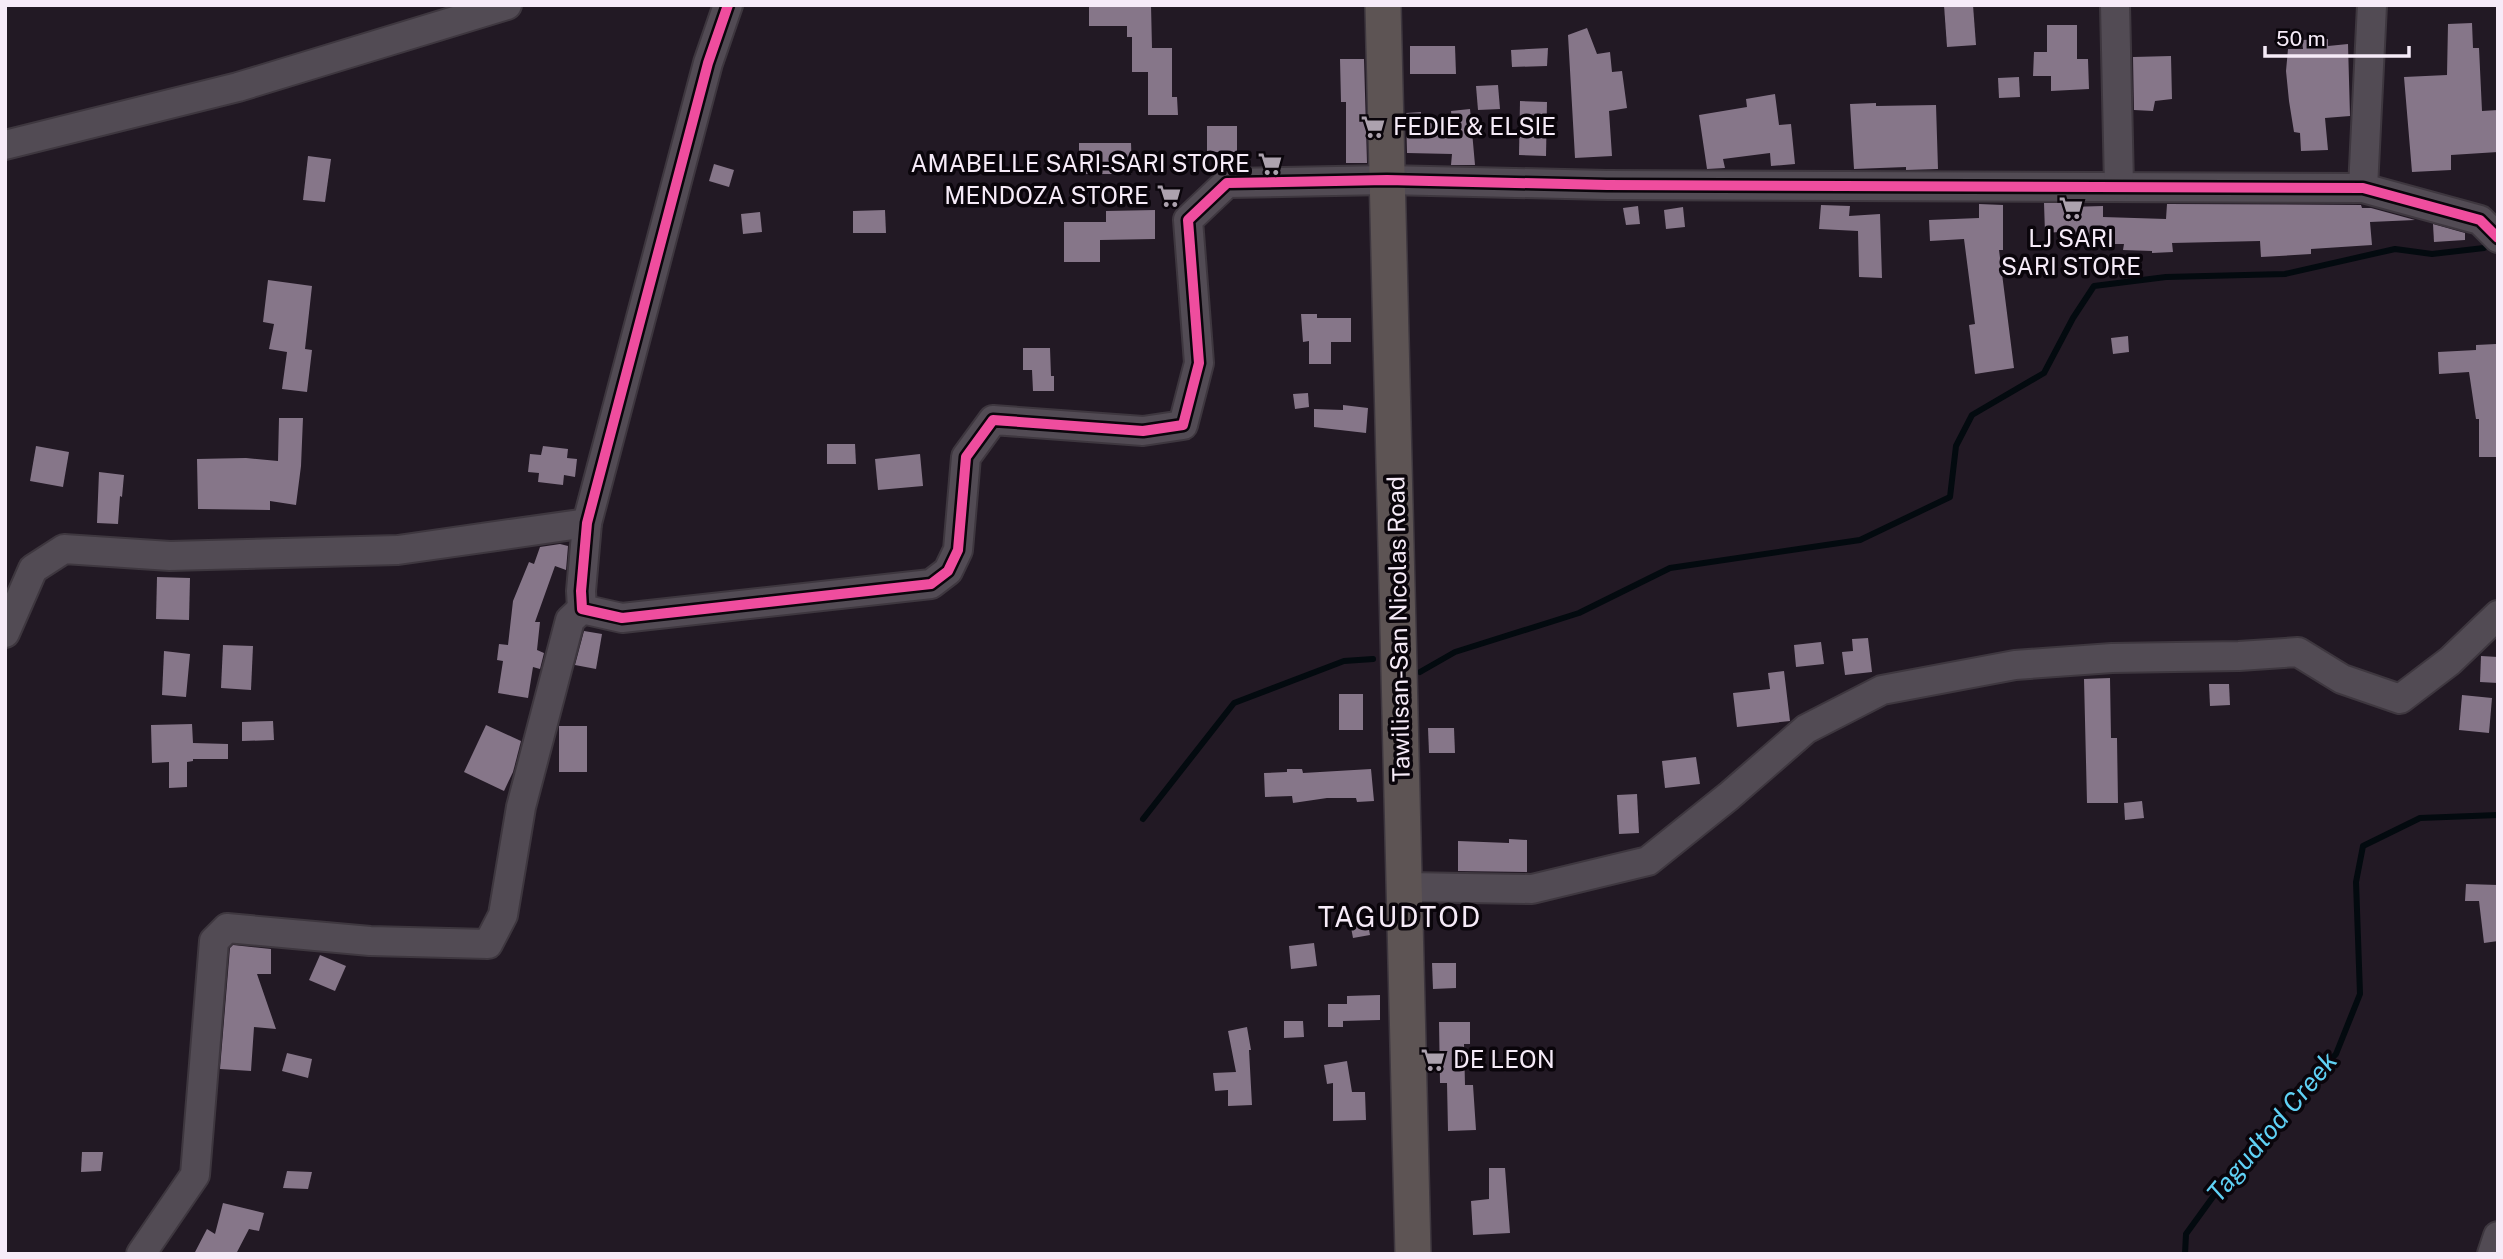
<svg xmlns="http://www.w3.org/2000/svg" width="2503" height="1259" font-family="'Public Sans',sans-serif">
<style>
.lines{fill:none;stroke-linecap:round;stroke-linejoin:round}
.stream{stroke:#030a0f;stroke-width:6}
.building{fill:#867689}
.minor-casing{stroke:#3e373f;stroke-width:32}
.major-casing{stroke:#3e373f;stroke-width:38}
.minor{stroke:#524b54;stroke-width:28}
.major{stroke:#5d5454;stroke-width:35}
.cycleway-casing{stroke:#0a050b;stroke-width:15}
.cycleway{stroke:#ef4d9e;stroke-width:10}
.labels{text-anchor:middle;stroke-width:7;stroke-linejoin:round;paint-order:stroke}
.poi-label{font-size:24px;fill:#f6ebf8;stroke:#0a050b;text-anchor:start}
.street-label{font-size:24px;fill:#f6ebf8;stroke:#0a050b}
.water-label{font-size:26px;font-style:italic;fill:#5fd1f5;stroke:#0a050b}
.quarter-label{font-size:28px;letter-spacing:2px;fill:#f6ebf8;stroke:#0a050b}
</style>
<rect width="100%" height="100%" fill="#221924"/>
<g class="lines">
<!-- stream -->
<g class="stream">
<polyline points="1420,672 1455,652 1579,613 1670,568 1860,540 1950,497 1956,446 1972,415 2044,373 2073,318 2094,286 2166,277 2285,274 2395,249 2432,254 2484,248"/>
<polyline points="1143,819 1234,703 1344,661 1373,659"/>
<polyline points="2185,1254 2186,1234 2252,1143 2336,1054 2360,994 2356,882 2363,846 2420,818 2498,815"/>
</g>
</g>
<!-- building -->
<g class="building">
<polygon points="1151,5 1152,48 1172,48 1172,97 1177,97 1178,115 1148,115 1148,72 1132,72 1132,37 1127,37 1127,26 1089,26 1089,7"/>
<polygon points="1944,5 1973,5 1976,45 1947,47"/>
<polygon points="2472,23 2473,48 2479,48 2482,111 2498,110 2498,152 2451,155 2451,170 2412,172 2404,77 2447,75 2448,24"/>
<polygon points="2047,25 2077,25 2077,59 2088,59 2089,89 2051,91 2051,76 2033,76 2034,52 2047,52"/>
<polygon points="1587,28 1597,54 1610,52 1612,72 1622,71 1627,108 1609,111 1612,156 1575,158 1568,35"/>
<polygon points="2328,39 2328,46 2348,44 2350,116 2325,118 2328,150 2301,151 2300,133 2294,132 2289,101 2286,71 2288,49 2303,49 2302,40"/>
<polygon points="1410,46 1455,46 1456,74 1410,74"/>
<polygon points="1548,48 1547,66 1512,67 1511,50"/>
<polygon points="2171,56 2172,99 2155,101 2153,111 2134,110 2133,57"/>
<polygon points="1340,59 1364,59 1367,163 1346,163 1346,102 1341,102"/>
<polygon points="2019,77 2020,97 1999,98 1998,78"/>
<polygon points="1498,85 1500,109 1478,110 1476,86"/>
<polygon points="1775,94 1779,125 1791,124 1795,164 1771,166 1770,153 1723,159 1725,168 1707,169 1699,115 1747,107 1746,99"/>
<polygon points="1520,101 1547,102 1546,156 1519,155"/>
<polygon points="1876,103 1876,106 1936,105 1938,169 1906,170 1906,167 1854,169 1850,104"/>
<polygon points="1470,109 1475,165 1451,165 1452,154 1407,153 1406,113 1421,112 1421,121 1452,122 1451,111"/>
<rect x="1207" y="126" width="30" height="26"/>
<polygon points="1079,143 1131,143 1132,174 1079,174"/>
<polygon points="308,156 331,159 325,202 303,200"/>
<polygon points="714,164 734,170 729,187 709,181"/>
<polygon points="2044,203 2069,203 2069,207 2103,206 2103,217 2166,219 2167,204 2361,205 2362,208 2371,208 2415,220 2370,222 2372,245 2311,249 2311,254 2261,257 2260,241 2172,243 2173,252 2152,253 2152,251 2123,250 2124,244 2073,244 2073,231 2045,233"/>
<polygon points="1979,204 2003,205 2003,250 1999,250 2014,368 1975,374 1969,325 1975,324 1964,239 1930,241 1929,220 1979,218"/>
<polygon points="1821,205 1850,206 1849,216 1880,214 1882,278 1859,277 1858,231 1819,229"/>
<polygon points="1638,206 1640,224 1626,225 1623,208"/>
<polygon points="1683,207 1685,227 1666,229 1664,210"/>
<polygon points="885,210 886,233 853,233 853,211"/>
<polygon points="1155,210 1155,239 1100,240 1100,262 1064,262 1064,222 1106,222 1106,211"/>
<polygon points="760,212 762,232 743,234 741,214"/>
<polygon points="2433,224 2465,233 2465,240 2434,242"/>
<polygon points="268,280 312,286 305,349 312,350 307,392 282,389 287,352 269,349 274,324 263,322"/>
<polygon points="1301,314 1317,314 1317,318 1351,318 1351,342 1331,342 1331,364 1309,364 1309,341 1303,342"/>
<polygon points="2128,336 2129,352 2113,354 2111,338"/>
<polygon points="2496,344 2498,457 2479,457 2479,419 2476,419 2469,372 2439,374 2438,352 2476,350 2476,345"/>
<polygon points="1023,348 1050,348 1051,376 1054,376 1054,391 1033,391 1032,370 1023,370"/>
<polygon points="1308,393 1309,407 1295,409 1293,394"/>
<polygon points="1343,405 1368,408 1366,433 1314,427 1314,409 1343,410"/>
<polygon points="279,418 303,418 301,466 296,505 270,501 270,510 198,509 197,459 246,458 278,461"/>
<polygon points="827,444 855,444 856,464 827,464"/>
<polygon points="36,446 69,452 63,487 30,481"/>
<polygon points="543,446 568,449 567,458 577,459 575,477 564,475 563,485 538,482 539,473 528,472 530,454 541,455"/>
<polygon points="920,454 923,486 878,490 875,459"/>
<polygon points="99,472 124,475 122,497 120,496 118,524 97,523"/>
<polygon points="560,544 568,546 566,570 555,566 535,622 540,622 537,650 544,653 540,669 533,667 528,698 498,693 503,661 497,660 499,644 508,645 513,601 529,562 534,564 540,547"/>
<polygon points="157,577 190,578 189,620 156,619"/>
<polygon points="584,631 602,634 596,669 575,665"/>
<polygon points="1868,638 1872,672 1845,675 1842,652 1853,651 1852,639"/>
<polygon points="1821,642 1824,664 1796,667 1794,645"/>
<polygon points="223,645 253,646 251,690 221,688"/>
<polygon points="164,651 190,654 186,697 162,695"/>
<polygon points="2481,656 2498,657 2498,683 2480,682"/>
<polygon points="1784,671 1790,721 1737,727 1733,693 1770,689 1768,673"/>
<polygon points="2110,678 2111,738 2117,738 2118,803 2087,803 2084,679"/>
<polygon points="2209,684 2229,684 2230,705 2210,706"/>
<rect x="1339" y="694" width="24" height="36"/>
<polygon points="2462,695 2492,698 2489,733 2459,730"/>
<polygon points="273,721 274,740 242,741 242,722"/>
<polygon points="192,724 193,743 228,744 228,759 193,759 193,761 187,762 187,787 169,788 169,762 152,763 151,725"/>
<polygon points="486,725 521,741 513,772 504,791 464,772"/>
<rect x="559" y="726" width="28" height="46"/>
<polygon points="1428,728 1454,728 1455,753 1429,753"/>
<polygon points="1696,757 1700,784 1665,788 1662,761"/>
<polygon points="1287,769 1302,769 1303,773 1371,769 1374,801 1357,802 1356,798 1327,798 1293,803 1292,796 1265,797 1264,773 1287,772"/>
<polygon points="1637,794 1639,833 1619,834 1617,795"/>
<polygon points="2142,801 2144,818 2125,820 2124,803"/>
<polygon points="1509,839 1527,840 1527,872 1458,871 1458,841 1509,843"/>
<polygon points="2466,884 2498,885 2498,941 2484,943 2479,901 2465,901"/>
<polygon points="1367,919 1370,935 1353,938 1350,922"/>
<polygon points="1314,943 1317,966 1291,969 1289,946"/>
<polygon points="233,945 271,949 271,974 257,974 276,1029 254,1027 251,1071 220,1069 230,948"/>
<polygon points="320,955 346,966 335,991 309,980"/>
<polygon points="1432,963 1456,963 1456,988 1433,989"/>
<polygon points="1380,995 1380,1020 1343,1021 1343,1027 1328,1027 1328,1004 1347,1004 1347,996"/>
<polygon points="1284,1021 1303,1021 1304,1037 1284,1038"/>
<polygon points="1439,1022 1470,1022 1470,1044 1464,1044 1465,1085 1473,1085 1476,1130 1448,1131 1447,1083 1440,1083"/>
<polygon points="1247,1027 1251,1050 1249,1050 1252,1105 1228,1106 1228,1090 1215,1091 1213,1073 1236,1072 1228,1031"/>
<polygon points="287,1053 312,1059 308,1078 282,1071"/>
<polygon points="1347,1061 1352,1092 1365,1092 1366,1120 1333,1121 1333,1083 1327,1084 1324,1065"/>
<polygon points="82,1152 103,1152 101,1171 81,1172"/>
<polygon points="1489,1168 1505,1168 1510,1233 1473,1235 1471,1201 1489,1199"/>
<polygon points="287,1171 312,1172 308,1189 283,1188"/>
<polygon points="223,1203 264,1213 259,1231 249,1229 236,1254 194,1254 207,1229 215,1234"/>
</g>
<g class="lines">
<!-- minor casing -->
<g class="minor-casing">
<g id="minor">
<polyline points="728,5 708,63 587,523 581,591 582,609 622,618 931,584 948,571 958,550 966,457 993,420 1143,431 1183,425 1199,363 1188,220 1227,183 1387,180 1607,185 2363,188 2480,220 2498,238"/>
<polyline points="2115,5 2119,186"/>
<polyline points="5,145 238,87 507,5"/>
<polyline points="2363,188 2372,5"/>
<polyline points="5,633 33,569 64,549 170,556 398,550 587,523"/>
<polyline points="1406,887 1532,889 1648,861 1729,796 1806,729 1882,690 2015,665 2112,658 2239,656 2298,652 2342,679 2400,699 2450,661 2498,615"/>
<polyline points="141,1254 195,1175 214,941 227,928 370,941 488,944 503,915 521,807 570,620 582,609"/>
<polyline points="2492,1254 2498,1236"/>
</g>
</g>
<!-- major casing -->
<g class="major-casing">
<polyline id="major" points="1383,5 1413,1254"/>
</g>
<!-- minor -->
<use href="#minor" class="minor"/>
<!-- major -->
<use href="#major" class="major"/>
<!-- cycleway casing -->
<g class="cycleway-casing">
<polyline id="cycleway" points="728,5 708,63 587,523 581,591 582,609 622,618 931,584 948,571 958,550 966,457 993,420 1143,431 1183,425 1199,363 1188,220 1227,183 1387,180 1607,185 2363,188 2480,220 2498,238"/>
</g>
<!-- cycleway -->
<use href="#cycleway" class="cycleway"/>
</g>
<!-- icons -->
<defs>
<g id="supermarket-bare" transform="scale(1.89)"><path d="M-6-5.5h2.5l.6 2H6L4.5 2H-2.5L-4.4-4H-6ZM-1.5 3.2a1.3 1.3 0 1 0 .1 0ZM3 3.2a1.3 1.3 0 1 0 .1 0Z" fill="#aca2ae" stroke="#0a050b" stroke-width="2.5" paint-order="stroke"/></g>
</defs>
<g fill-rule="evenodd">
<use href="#supermarket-bare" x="1373" y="127"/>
<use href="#supermarket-bare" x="1270" y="164"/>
<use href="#supermarket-bare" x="1169" y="196"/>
<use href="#supermarket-bare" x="2071" y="208"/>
<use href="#supermarket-bare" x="1433" y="1060"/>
</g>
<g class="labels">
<!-- poi labels -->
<g class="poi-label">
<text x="1393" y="135">FEDIE &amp; ELSIE</text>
<text x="1250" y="172" text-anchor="end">AMABELLE SARI-SARI STORE</text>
<text x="1149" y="204" text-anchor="end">MENDOZA STORE</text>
<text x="2071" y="247" text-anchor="middle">LJ SARI<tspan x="2071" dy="28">SARI STORE</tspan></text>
<text x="1453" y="1068">DE LEON</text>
</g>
<!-- street labels -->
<g class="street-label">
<text transform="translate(1399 629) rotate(-91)" y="8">Tawilisan-San Nicolas Road</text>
</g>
<!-- water labels -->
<g class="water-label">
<text transform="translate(2272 1127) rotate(-50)" y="9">Tagudtod Creek</text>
</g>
<!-- quarter labels -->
<g class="quarter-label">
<text x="1400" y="927">TAGUDTOD</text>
</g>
</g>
<!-- border -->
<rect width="2503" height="1259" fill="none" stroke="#f6ebf8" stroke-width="14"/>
<!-- scale -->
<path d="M2265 46v10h144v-10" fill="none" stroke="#f6ebf8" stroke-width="3.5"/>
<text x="2276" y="46" font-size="21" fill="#f6ebf8" stroke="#0a050b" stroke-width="5" paint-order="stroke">50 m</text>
</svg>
